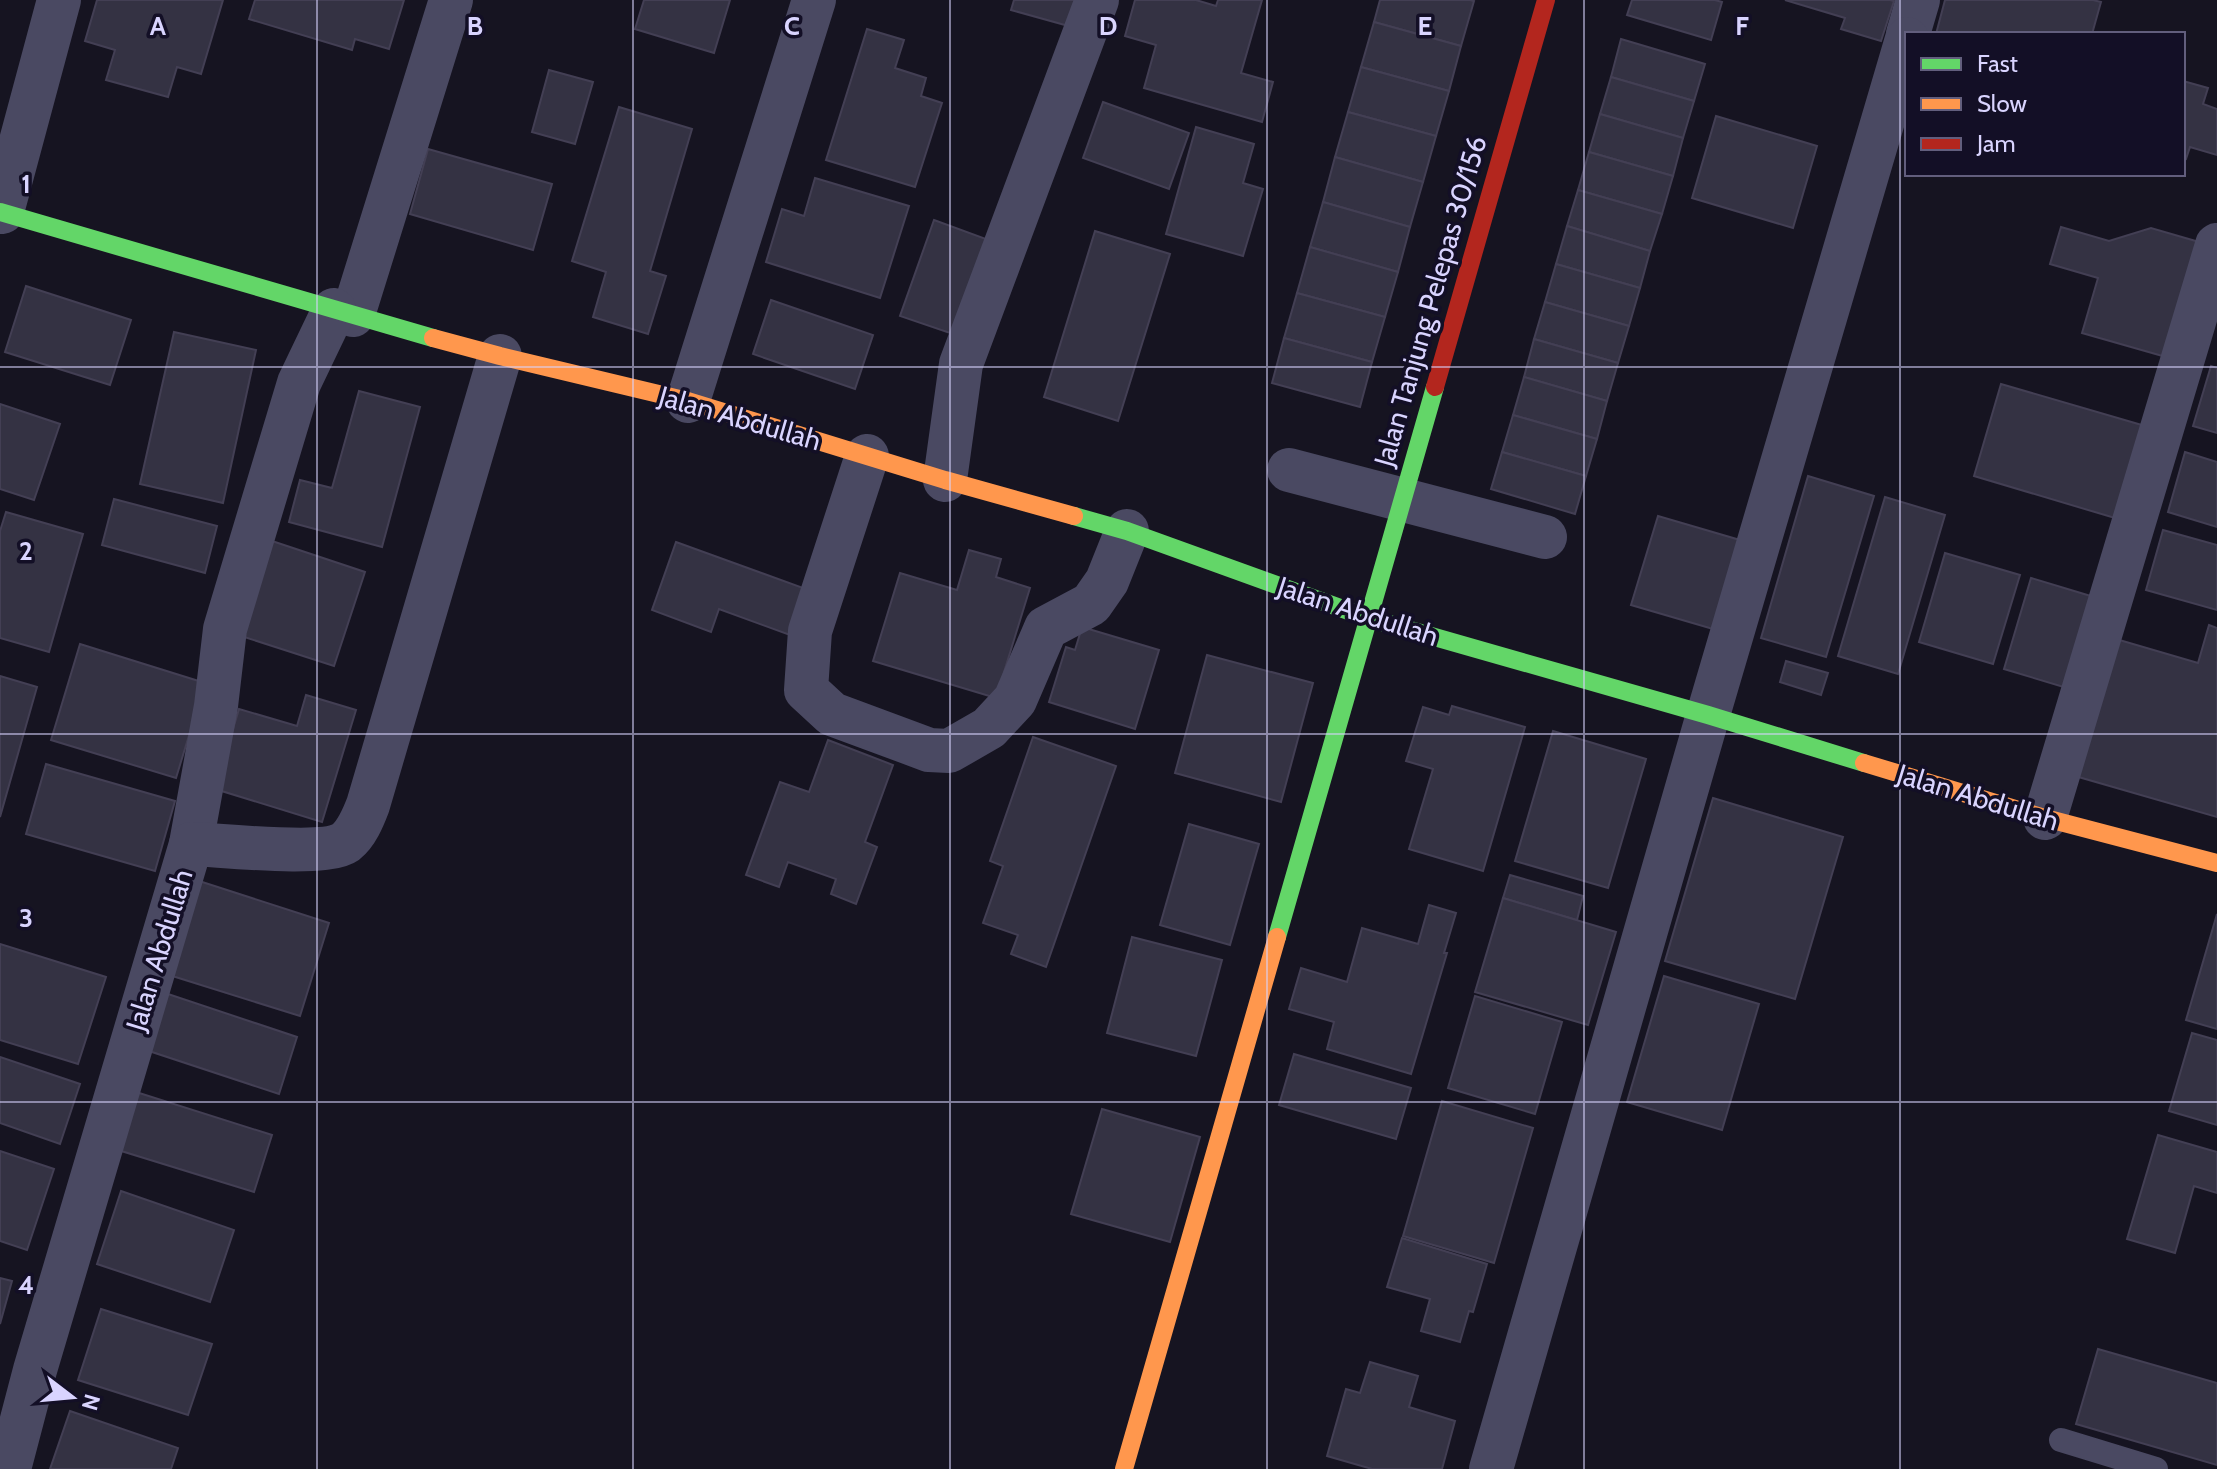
<svg xmlns="http://www.w3.org/2000/svg" width="2217" height="1469" font-family="Cabin,sans-serif">
<style>
.building{fill:#343243;stroke:#433f54;stroke-width:2}
.lines{fill:none;stroke-linecap:round;stroke-linejoin:round}
.lane{stroke:#4a4962;stroke-width:24}
.street{stroke:#4a4962;stroke-width:44}
.fast{stroke:#63d668;stroke-width:18}
.slow{stroke:#ff974d;stroke-width:18}
.jam{stroke:#b3261e;stroke-width:18}
.grid{fill:none;stroke:#d9d4ff;stroke-width:2;stroke-opacity:0.55}
.labels{text-anchor:middle;stroke-width:7;stroke-linejoin:round;paint-order:stroke}
.street-label{font-size:28px;fill:#d9d4ff;stroke:#130f26}
.grid-label{font-size:26px;text-anchor:middle;font-weight:bold;fill:#d9d4ff;stroke:#130f26;stroke-width:7;stroke-linejoin:round;paint-order:stroke}
</style>
<rect width="100%" height="100%" fill="#161421"/>
<!-- building -->
<g class="building">
<polygon points="97,0 223,0 201,74 177,67 168,97 106,80 115,50 85,41"/>
<polygon points="255,0 404,0 389,49 355,39 352,50 249,19"/>
<polygon points="644,0 730,0 714,53 635,29"/>
<polygon points="1014,0 1080,0 1072,27 1011,10"/>
<polygon points="1135,0 1196,0 1216,6 1218,0 1262,0 1241,73 1273,82 1262,122 1144,88 1156,45 1125,36"/>
<polygon points="1380,0 1470,0 1474,1 1461,46 1374,22"/>
<polygon points="1632,0 1715,0 1722,2 1711,40 1627,15"/>
<polygon points="1785,0 1890,0 1894,1 1881,41 1841,29 1845,18"/>
<polygon points="1945,0 2093,0 2101,2 2092,34 1936,34"/>
<polygon points="1374,22 1461,46 1449,91 1361,67"/>
<polygon points="867,29 904,40 895,68 926,78 921,96 942,103 915,187 826,160"/>
<polygon points="1621,39 1705,64 1694,101 1611,77"/>
<polygon points="1361,67 1449,91 1436,136 1348,112"/>
<polygon points="549,70 593,82 575,144 532,132"/>
<polygon points="1611,77 1694,101 1683,138 1600,114"/>
<polygon points="2183,81 2208,88 2203,104 2217,109 2217,155 2190,147 2186,159 2183,158"/>
<polygon points="1103,102 1189,133 1169,189 1083,158"/>
<polygon points="619,107 692,129 650,271 666,276 648,334 593,317 606,272 572,261"/>
<polygon points="1348,112 1436,136 1423,182 1335,157"/>
<polygon points="1600,114 1683,138 1673,176 1589,152"/>
<polygon points="1716,116 1817,146 1793,228 1692,198"/>
<polygon points="1196,127 1254,144 1243,183 1263,189 1243,256 1166,234"/>
<polygon points="428,149 552,184 533,250 410,214"/>
<polygon points="1589,152 1673,176 1662,214 1578,190"/>
<polygon points="1335,157 1423,182 1410,227 1323,202"/>
<polygon points="815,178 909,206 880,298 766,262 782,209 804,216"/>
<polygon points="1578,190 1662,214 1650,251 1567,226"/>
<polygon points="1323,202 1410,227 1398,272 1310,247"/>
<polygon points="934,220 986,239 953,334 900,316"/>
<polygon points="1567,226 1650,251 1640,288 1556,264"/>
<polygon points="2061,227 2109,241 2151,228 2206,244 2173,359 2082,333 2098,278 2050,264"/>
<polygon points="1095,231 1170,254 1118,421 1044,397"/>
<polygon points="1310,247 1398,272 1385,317 1297,293"/>
<polygon points="1556,264 1640,288 1629,326 1545,302"/>
<polygon points="26,286 131,320 110,385 5,352"/>
<polygon points="1297,293 1385,317 1372,362 1284,338"/>
<polygon points="771,300 873,335 855,389 753,354"/>
<polygon points="1545,302 1629,326 1618,363 1534,339"/>
<polygon points="174,332 256,350 223,503 140,484"/>
<polygon points="1284,338 1372,362 1360,407 1272,383"/>
<polygon points="1534,339 1618,363 1607,401 1524,377"/>
<polygon points="2211,366 2217,368 2217,433 2193,426"/>
<polygon points="1524,377 1607,401 1597,439 1513,415"/>
<polygon points="2001,384 2152,428 2125,521 1974,476"/>
<polygon points="359,391 420,407 382,547 289,522 300,480 332,488"/>
<polygon points="0,404 60,424 34,500 0,489"/>
<polygon points="1513,415 1597,439 1586,476 1502,452"/>
<polygon points="1502,452 1586,476 1575,514 1491,489"/>
<polygon points="2185,452 2217,462 2217,527 2168,512"/>
<polygon points="1808,476 1874,496 1826,657 1761,638"/>
<polygon points="1885,497 1945,515 1898,674 1838,656"/>
<polygon points="114,499 217,526 205,573 102,545"/>
<polygon points="6,512 83,534 49,652 0,638 0,531"/>
<polygon points="1658,516 1740,540 1713,629 1631,605"/>
<polygon points="2163,530 2217,545 2217,610 2146,590"/>
<polygon points="266,539 365,572 334,666 235,634"/>
<polygon points="676,542 806,589 790,635 719,609 711,632 652,610"/>
<polygon points="969,550 1001,559 996,577 1030,588 996,698 873,661 900,573 957,590"/>
<polygon points="1945,553 2020,575 1993,664 1919,642"/>
<polygon points="2031,578 2094,597 2067,688 2004,669"/>
<polygon points="2209,625 2217,628 2217,817 2075,776 2116,639 2198,663"/>
<polygon points="1082,627 1159,650 1135,729 1049,702 1066,647 1075,650"/>
<polygon points="80,644 205,683 176,778 51,740"/>
<polygon points="1207,655 1313,683 1281,802 1175,773"/>
<polygon points="1786,661 1828,673 1821,695 1780,682"/>
<polygon points="0,676 37,687 0,817"/>
<polygon points="306,695 356,710 322,822 215,789 239,709 297,726"/>
<polygon points="1452,706 1525,727 1483,871 1409,849 1433,769 1406,761 1423,707 1449,715"/>
<polygon points="1553,731 1646,759 1608,888 1515,861"/>
<polygon points="1033,737 1116,766 1046,967 1011,954 1018,935 983,923 1003,866 990,861"/>
<polygon points="828,740 893,765 865,842 877,847 856,904 831,894 836,879 788,862 779,887 746,875 780,782 809,792"/>
<polygon points="46,764 175,801 155,871 26,834"/>
<polygon points="1713,798 1843,837 1795,999 1665,961"/>
<polygon points="1189,824 1259,844 1230,945 1160,925"/>
<polygon points="1510,875 1583,896 1577,920 1503,898"/>
<polygon points="196,880 329,923 300,1016 166,974"/>
<polygon points="1503,898 1616,932 1588,1025 1475,992"/>
<polygon points="1429,905 1456,913 1444,953 1447,953 1411,1074 1327,1049 1334,1022 1289,1009 1301,968 1347,982 1362,928 1418,944"/>
<polygon points="2217,914 2217,1029 2186,1020"/>
<polygon points="1132,937 1222,960 1196,1056 1107,1033"/>
<polygon points="0,944 106,977 78,1064 0,1040"/>
<polygon points="1664,976 1759,1004 1722,1130 1627,1102"/>
<polygon points="165,993 297,1037 279,1094 146,1050"/>
<polygon points="1475,996 1562,1022 1535,1114 1448,1088"/>
<polygon points="2192,1033 2217,1040 2217,1125 2169,1111"/>
<polygon points="1294,1054 1411,1088 1396,1139 1279,1105"/>
<polygon points="0,1057 80,1084 60,1144 0,1123"/>
<polygon points="136,1092 272,1135 254,1192 118,1150"/>
<polygon points="1442,1101 1533,1128 1494,1263 1403,1236"/>
<polygon points="1102,1109 1200,1137 1170,1242 1071,1214"/>
<polygon points="2158,1135 2217,1152 2217,1193 2194,1186 2175,1253 2127,1239"/>
<polygon points="0,1151 54,1169 27,1250 0,1241"/>
<polygon points="121,1191 234,1230 210,1302 97,1264"/>
<polygon points="1402,1238 1487,1264 1473,1312 1469,1311 1460,1342 1421,1331 1430,1299 1387,1287"/>
<polygon points="0,1278 12,1281 0,1324"/>
<polygon points="101,1309 212,1344 188,1415 78,1380"/>
<polygon points="2098,1349 2217,1383 2217,1465 2076,1424"/>
<polygon points="1370,1362 1418,1376 1409,1407 1455,1421 1442,1469 1372,1469 1327,1456 1346,1389 1360,1393"/>
<polygon points="70,1411 178,1448 171,1469 50,1469"/>
</g>
<g class="lines">
<!-- lane -->
<polyline class="lane" points="2061,1440 2156,1469"/>
<!-- street -->
<g class="street">
<polyline points="1908,34 1918,0"/>
<polyline points="2,212 59,0"/>
<polyline points="353,315 451,0"/>
<polyline points="688,401 814,0"/>
<polyline points="867,456 810,631 806,690 832,714 929,750 949,751 989,728 1015,700 1046,628 1091,604 1107,581 1127,531"/>
<polyline points="1289,470 1545,537"/>
<polyline points="945,480 961,364 1097,0"/>
<polyline points="2045,818 2217,245"/>
<polyline points="191,844 216,706 225,629 299,383 334,310"/>
<path d="M9,1469L35,1370L191,844C221,845 325,857 346,842C357,833 363,818 368,805L500,356"/>
<polyline points="1491,1469 1708,715 1907,39"/>
</g>
<!-- fast -->
<g class="fast">
<polyline points="0,212 433,338"/>
<polyline points="1074,516 1127,531 1368,618 1708,715 1864,763"/>
<polyline points="1277,937 1435,387"/>
</g>
<!-- slow -->
<g class="slow">
<polyline points="433,338 500,356 688,401 945,480 1074,516"/>
<polyline points="1864,763 2045,818 2217,863"/>
<polyline points="1124,1469 1277,937"/>
</g>
<!-- jam -->
<polyline class="jam" points="1435,387 1546,0"/>
</g>
<!-- grid -->
<path class="grid" d="M317,0V1469M633,0V1469M950,0V1469M1267,0V1469M1584,0V1469M1900,0V1469M0,367H2217M0,734H2217M0,1102H2217"/>
<g class="labels">
<!-- street labels -->
<g class="street-label">
<text transform="translate(1430 301) rotate(-74)" y="10">Jalan Tanjung Pelepas 30/156</text>
<text transform="translate(740 418) rotate(16)" y="10">Jalan Abdullah</text>
<text transform="translate(1358 611) rotate(18)" y="10">Jalan Abdullah</text>
<text transform="translate(1978 797) rotate(17)" y="10">Jalan Abdullah</text>
<text transform="translate(159 950) rotate(-73)" y="10">Jalan Abdullah</text>
</g>
</g>
<g class="grid-label">
<text x="158" y="35">A</text>
<text x="475" y="35">B</text>
<text x="792" y="35">C</text>
<text x="1108" y="35">D</text>
<text x="1425" y="35">E</text>
<text x="1742" y="35">F</text>
<text x="26" y="193">1</text>
<text x="26" y="560">2</text>
<text x="26" y="927">3</text>
<text x="26" y="1294">4</text>
</g>
<!-- legend -->
<rect x="1905" y="32" width="280" height="144" fill="#130f26" stroke="#625e7d" stroke-width="2"/>
<rect x="1921" y="58" width="40" height="12" fill="#63d668" stroke="#625e7d" stroke-width="2"/>
<text x="1977" y="72" font-size="24" fill="#d9d4ff">Fast</text>
<rect x="1921" y="98" width="40" height="12" fill="#ff974d" stroke="#625e7d" stroke-width="2"/>
<text x="1977" y="112" font-size="24" fill="#d9d4ff">Slow</text>
<rect x="1921" y="138" width="40" height="12" fill="#b3261e" stroke="#625e7d" stroke-width="2"/>
<text x="1977" y="152" font-size="24" fill="#d9d4ff">Jam</text>
<!-- north arrow -->
<g transform="translate(72 1397) rotate(106)" stroke="#130f26" stroke-width="6" paint-order="stroke">
<path d="M0-6L14 30L0 20L-14 30Z" fill="#d9d4ff"/>
<text y="-12" font-size="22" font-weight="bold" text-anchor="middle" fill="#d9d4ff">N</text>
</g>
</svg>
